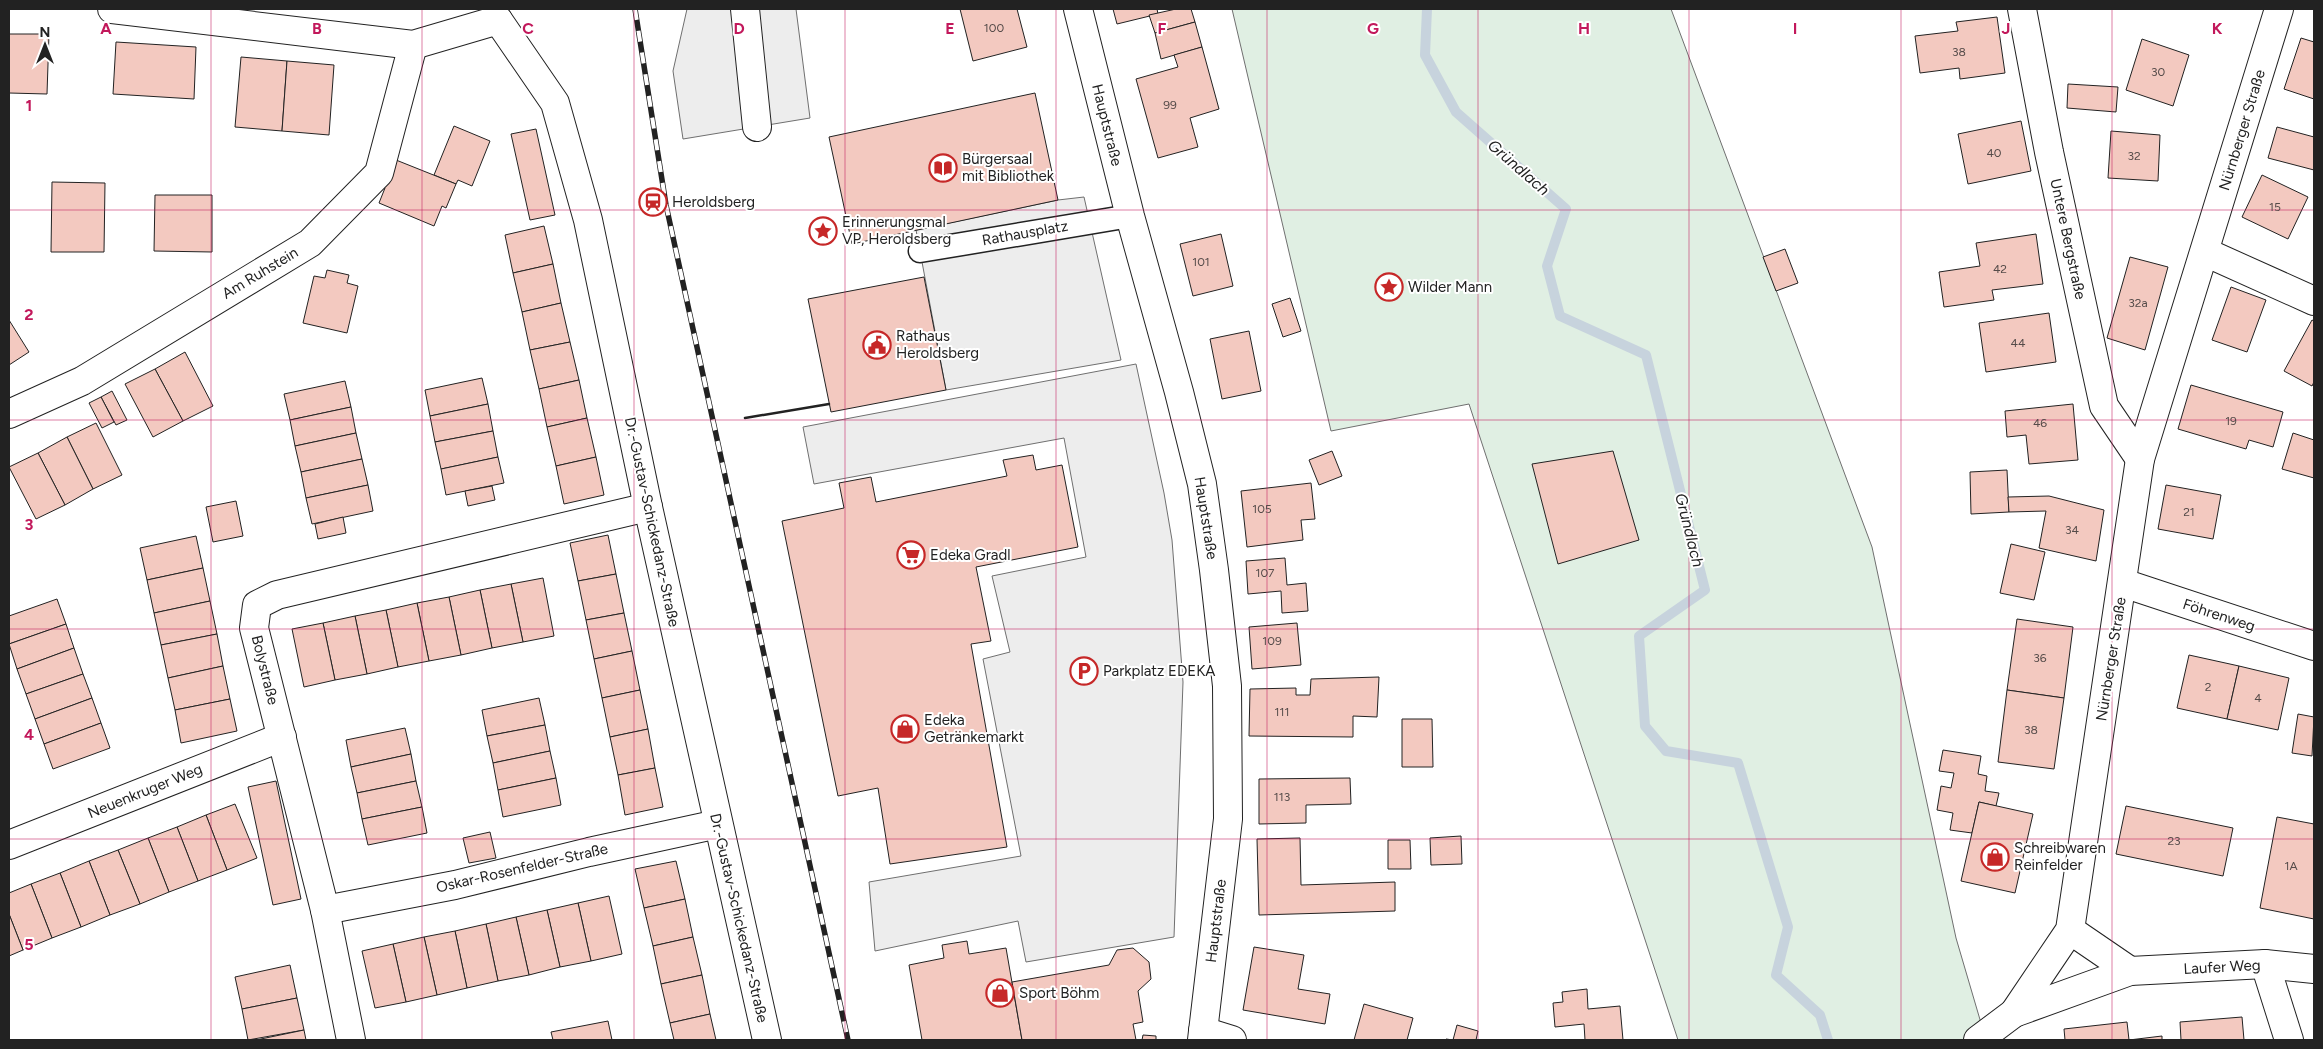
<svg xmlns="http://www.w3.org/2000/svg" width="2323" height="1049" font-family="Figtree,sans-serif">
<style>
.green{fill:#e0efe3;stroke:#6f6f6f}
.parking{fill:#ededed;stroke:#6f6f6f}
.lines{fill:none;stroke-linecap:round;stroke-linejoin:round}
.stream{stroke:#c7d3dd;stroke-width:10}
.building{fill:#f3c9c0;stroke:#222}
.pedestrian-casing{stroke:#222;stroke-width:25}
.minor-casing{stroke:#222;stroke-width:30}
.tertiary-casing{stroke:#222;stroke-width:30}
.pedestrian{stroke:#fff;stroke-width:22}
.minor{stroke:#fff;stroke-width:28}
.tertiary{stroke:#fff;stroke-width:28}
.rail-casing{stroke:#222;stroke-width:5.5}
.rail{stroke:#fff;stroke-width:4;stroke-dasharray:11;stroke-linecap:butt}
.wall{stroke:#222;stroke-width:2.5}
.grid{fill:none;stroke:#c2185b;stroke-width:1;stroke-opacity:0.55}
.labels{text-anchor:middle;stroke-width:4;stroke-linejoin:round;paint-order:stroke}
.number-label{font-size:12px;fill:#564c4a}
.street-label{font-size:15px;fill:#222;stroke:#fff}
.poi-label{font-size:15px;fill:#222;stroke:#fff;text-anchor:start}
.water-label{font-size:16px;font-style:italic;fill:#222;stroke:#fff}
.grid-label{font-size:16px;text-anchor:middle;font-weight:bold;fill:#c2185b;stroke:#fff;stroke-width:4;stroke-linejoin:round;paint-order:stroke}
</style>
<rect width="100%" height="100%" fill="#fff"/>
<!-- green -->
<polygon class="green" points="1232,9 1671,9 1872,547 1956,938 1986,1040 1678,1040 1469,404 1331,431"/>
<!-- parking -->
<g class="parking">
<polygon points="687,9 796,9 810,118 683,139 673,71"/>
<polygon points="1084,197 1121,360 946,390 916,230 1058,200"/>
<polygon points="1136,364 1164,493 1172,540 1183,682 1174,937 1026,962 1018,921 875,951 869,882 1021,856 983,659 1010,652 992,576 1086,557 1064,438 814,484 803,427"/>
</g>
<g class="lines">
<!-- stream -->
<polyline class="stream" points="1427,9 1425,55 1456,112 1566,209 1547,266 1560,316 1646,355 1705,590 1639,636 1645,726 1666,751 1738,763 1788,927 1776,975 1820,1015 1828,1040"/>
</g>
<!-- building -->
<g class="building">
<polygon points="960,9 1017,9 1027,47 973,61"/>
<polygon points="1113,9 1157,9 1158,14 1117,24"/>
<polygon points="1176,9 1191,9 1195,22 1155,33 1149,15"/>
<polygon points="1997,17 2005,73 1960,79 1959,68 1920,73 1915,36 1958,31 1956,22"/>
<polygon points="1195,22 1202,47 1161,59 1155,33"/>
<polygon points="9,34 49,34 47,94 9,93"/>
<polygon points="2301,38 2314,42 2314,99 2284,89"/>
<polygon points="2142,39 2189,55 2173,106 2126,90"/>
<polygon points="116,42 196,47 194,99 113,94"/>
<polygon points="1202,47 1219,109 1190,118 1198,147 1158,158 1136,79 1178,67 1174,55"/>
<polygon points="241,57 287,61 282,131 235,127"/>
<polygon points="287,61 334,65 329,135 282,131"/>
<polygon points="2068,84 2118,87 2116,112 2067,108"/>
<polygon points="1035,93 1058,200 852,244 829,137"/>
<polygon points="2021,121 2031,171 1968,184 1958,134"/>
<polygon points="454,126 490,141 472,186 458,180 456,184 434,175"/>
<polygon points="2277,127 2314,137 2314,170 2268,158"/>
<polygon points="536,129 555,215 530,220 511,134"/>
<polygon points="2111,131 2160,135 2158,181 2108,178"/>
<polygon points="396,160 456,184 446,208 442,206 434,226 379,203 385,188 380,186"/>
<polygon points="2262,175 2308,197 2288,239 2242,217"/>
<polygon points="52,182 105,183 104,252 51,252"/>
<polygon points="155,195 212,195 212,252 154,251"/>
<polygon points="544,226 553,264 513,273 505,235"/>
<polygon points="1221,234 1233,286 1193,296 1180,244"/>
<polygon points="2036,234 2043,284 1992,290 1994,300 1944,307 1939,272 1980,266 1976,243"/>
<polygon points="1785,249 1798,283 1776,291 1763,257"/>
<polygon points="2130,257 2168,267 2145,350 2107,338"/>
<polygon points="553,264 561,303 522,312 513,273"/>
<polygon points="327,270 349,275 347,283 358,286 347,333 303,323 314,276 325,278"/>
<polygon points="924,277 946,390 831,412 808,299"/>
<polygon points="2231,287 2266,300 2247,352 2212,340"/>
<polygon points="1290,298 1301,331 1283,337 1272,304"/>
<polygon points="561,303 570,342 530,350 522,312"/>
<polygon points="2049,313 2056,362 1986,372 1979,323"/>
<polygon points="9,320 29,352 9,365"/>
<polygon points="2312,320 2314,321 2314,382 2312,386 2284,371"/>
<polygon points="1249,331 1261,391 1222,399 1210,339"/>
<polygon points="570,342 579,380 539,389 530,350"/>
<polygon points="185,352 213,406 183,421 155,369"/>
<polygon points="155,369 183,421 153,437 125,384"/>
<polygon points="482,378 488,404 430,416 425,390"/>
<polygon points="579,380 587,418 547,427 539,389"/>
<polygon points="345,381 351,407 290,420 284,394"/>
<polygon points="2191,385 2283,412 2273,447 2249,440 2246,449 2178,429"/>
<polygon points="112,391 127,420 116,425 101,397"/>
<polygon points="101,397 114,422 102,428 89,403"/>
<polygon points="488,404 493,431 435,442 430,416"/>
<polygon points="2073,404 2078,460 2029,464 2026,435 2007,437 2005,411"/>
<polygon points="351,407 356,433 295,446 290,420"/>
<polygon points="587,418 596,457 556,466 547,427"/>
<polygon points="96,423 122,475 93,489 67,437"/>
<polygon points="493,431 498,457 441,469 435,442"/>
<polygon points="356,433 362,459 301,472 295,446"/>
<polygon points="2293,433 2314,440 2314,478 2282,469"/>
<polygon points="67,437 93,489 65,505 38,453"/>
<polygon points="1332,451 1342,476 1319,485 1309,460"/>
<polygon points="1613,451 1639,540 1558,564 1532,464"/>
<polygon points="38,453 65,505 36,519 9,467"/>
<polygon points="1033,455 1036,470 1062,465 1078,547 976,567 991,641 971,644 1007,847 890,864 878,788 838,796 782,521 844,508 839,483 871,477 876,502 1007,476 1003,460"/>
<polygon points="498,457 504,483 446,495 441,469"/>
<polygon points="596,457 604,495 564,504 556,466"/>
<polygon points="362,459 368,485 306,498 301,472"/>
<polygon points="2007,470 2009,512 1971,514 1970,472"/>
<polygon points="1311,483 1315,519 1301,520 1303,540 1247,547 1241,491"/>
<polygon points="368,485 373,511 312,524 306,498"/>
<polygon points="2166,485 2221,495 2213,539 2158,529"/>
<polygon points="492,486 495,500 468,506 465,491"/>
<polygon points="2049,496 2104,510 2096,561 2039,548 2046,511 2009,512 2008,497"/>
<polygon points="236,501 243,536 213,542 206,507"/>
<polygon points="343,517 346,533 318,539 315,524"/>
<polygon points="608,535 616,574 578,581 570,543"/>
<polygon points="196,536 203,568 147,580 140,548"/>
<polygon points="2011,544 2045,552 2034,600 2000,593"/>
<polygon points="1285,558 1287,585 1306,583 1308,611 1282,613 1281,591 1248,594 1246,561"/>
<polygon points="203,568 210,601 154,613 147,580"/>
<polygon points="616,574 624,613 586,620 578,581"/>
<polygon points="543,578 554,636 523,642 511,584"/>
<polygon points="511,584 523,642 492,648 480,590"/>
<polygon points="480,590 492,648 461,655 449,597"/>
<polygon points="449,597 461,655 429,661 417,603"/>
<polygon points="57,599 66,624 9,644 9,616"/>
<polygon points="210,601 217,634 161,645 154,613"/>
<polygon points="417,603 429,661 398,667 386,610"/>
<polygon points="386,610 398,667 367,674 355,616"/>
<polygon points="624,613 632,651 594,659 586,620"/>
<polygon points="355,616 367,674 335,680 323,623"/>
<polygon points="2017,619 2073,627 2064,698 2007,690"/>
<polygon points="323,623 335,680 304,687 292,629"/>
<polygon points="1297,623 1301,665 1252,669 1249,627"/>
<polygon points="66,624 74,648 17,669 9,644"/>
<polygon points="217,634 223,666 168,678 161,645"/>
<polygon points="74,648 83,674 26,694 17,669"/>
<polygon points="632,651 640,690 602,698 594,659"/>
<polygon points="2189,655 2239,666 2227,719 2177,708"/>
<polygon points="223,666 230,699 175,710 168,678"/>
<polygon points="2239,666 2289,678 2278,730 2227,719"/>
<polygon points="83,674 92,698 35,719 26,694"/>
<polygon points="1379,677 1377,717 1353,716 1353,737 1249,736 1250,689 1296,688 1296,695 1310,695 1311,679"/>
<polygon points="640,690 648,729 610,737 602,698"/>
<polygon points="2007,690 2064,698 2054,769 1998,762"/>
<polygon points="92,698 101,723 44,744 35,719"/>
<polygon points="539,698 545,725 487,736 482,710"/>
<polygon points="230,699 237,731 181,743 175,710"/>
<polygon points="2298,714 2314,717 2312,756 2292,753"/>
<polygon points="1402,719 1432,719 1433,767 1402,767"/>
<polygon points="101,723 110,748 53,769 44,744"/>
<polygon points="545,725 550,751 493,763 487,736"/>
<polygon points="405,728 411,754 351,767 346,740"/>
<polygon points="648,729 655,768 618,775 610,737"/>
<polygon points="1943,750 1981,756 1978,774 1987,776 1985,791 1999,793 1996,806 1979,802 1972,833 1950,830 1953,813 1937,810 1941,786 1951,788 1954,773 1939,771"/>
<polygon points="550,751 556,778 498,790 493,763"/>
<polygon points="411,754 416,781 357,793 351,767"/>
<polygon points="655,768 663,807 625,815 618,775"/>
<polygon points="556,778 561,805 503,817 498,790"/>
<polygon points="1350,778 1351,804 1306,805 1306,823 1259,824 1259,779"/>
<polygon points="276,781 301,899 273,905 248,787"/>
<polygon points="416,781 422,807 362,819 357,793"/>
<polygon points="1979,802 2033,814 2015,893 1961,881"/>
<polygon points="235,804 257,858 227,870 206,815"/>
<polygon points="2126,806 2233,828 2223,876 2116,854"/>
<polygon points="422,807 427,833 368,845 362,819"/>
<polygon points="206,815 227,870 198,881 177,827"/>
<polygon points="2277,817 2314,824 2314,919 2260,908"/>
<polygon points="177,827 198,881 169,892 148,838"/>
<polygon points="490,832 496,858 469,863 463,838"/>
<polygon points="1461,836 1462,864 1431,865 1430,838"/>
<polygon points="148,838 169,892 140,904 118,850"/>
<polygon points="1300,838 1301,885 1395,882 1395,911 1259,915 1257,839"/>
<polygon points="1388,840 1410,840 1411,869 1388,869"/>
<polygon points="118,850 140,904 110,915 89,861"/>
<polygon points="89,861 110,915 81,927 60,873"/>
<polygon points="676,861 685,899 644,908 635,869"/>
<polygon points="60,873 81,927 52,938 31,884"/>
<polygon points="31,884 52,938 23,950 9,914 9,893"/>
<polygon points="609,896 622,954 591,961 578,903"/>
<polygon points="685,899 693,937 653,946 644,908"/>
<polygon points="578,903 591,961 560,967 547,910"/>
<polygon points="547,910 560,967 529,975 516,917"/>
<polygon points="9,914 23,950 9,956"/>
<polygon points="516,917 529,975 498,981 486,924"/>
<polygon points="486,924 498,981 467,988 455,931"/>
<polygon points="455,931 467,988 437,995 424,937"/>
<polygon points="424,937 437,995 406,1002 393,944"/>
<polygon points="693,937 702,975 661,984 653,946"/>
<polygon points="967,941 969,954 1006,948 1022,1040 922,1040 909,965 944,958 942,945"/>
<polygon points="393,944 406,1002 375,1008 362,951"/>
<polygon points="1254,947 1304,955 1298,989 1330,994 1325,1024 1243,1010"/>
<polygon points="1133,948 1149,962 1151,979 1138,991 1143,1022 1133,1024 1136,1040 1022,1040 1012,982 1109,965 1117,950"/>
<polygon points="290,965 297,998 242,1009 235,977"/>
<polygon points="702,975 710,1014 670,1023 661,984"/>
<polygon points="1587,989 1588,1009 1620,1006 1623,1040 1585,1040 1584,1024 1555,1027 1553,1003 1563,1002 1562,992"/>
<polygon points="297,998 304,1030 248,1040 242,1009"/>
<polygon points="1364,1004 1413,1018 1407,1040 1354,1040"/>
<polygon points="710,1014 716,1040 674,1040 670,1023"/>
<polygon points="2242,1017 2244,1040 2181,1040 2180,1022"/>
<polygon points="608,1021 612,1040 553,1040 551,1032"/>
<polygon points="2127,1022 2129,1040 2162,1036 2162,1040 2065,1040 2064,1029"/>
<polygon points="1457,1025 1478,1031 1476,1040 1446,1040 1446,1039 1453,1040"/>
<polygon points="304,1030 306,1040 256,1040"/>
<polygon points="1143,1035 1156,1036 1156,1040 1142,1040"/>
</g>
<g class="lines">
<!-- pedestrian casing -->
<g class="pedestrian-casing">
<polyline id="pedestrian" points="920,251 1130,216"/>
</g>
<!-- minor casing -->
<g class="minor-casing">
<g id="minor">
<polyline points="112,9 413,45 498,20"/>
<polyline points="745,9 757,127"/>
<polyline points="2022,9 2049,152 2104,406 2140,459"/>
<polyline points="498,20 555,103 588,220 648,507 767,1040"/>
<polyline points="2205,252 2314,301"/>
<polyline points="9,414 82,381 310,243 379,173 413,45"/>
<polyline points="2123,583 2314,646"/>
<polyline points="9,845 282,737"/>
<polyline points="325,910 455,885 589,852 718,824"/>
<polyline points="2070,930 2130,971"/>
<polyline points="2265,964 2289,1040"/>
<polyline points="2014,1013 2070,930 2140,459 2279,9"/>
<polyline points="1203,1031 1232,1040"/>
<polyline points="351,1040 325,910 254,628 257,605 277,595 648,507"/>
</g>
</g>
<!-- tertiary casing -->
<g class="tertiary-casing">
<g id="tertiary">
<polyline points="1078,9 1130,216 1179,392 1202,484 1214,570 1227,686 1228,819 1202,1040"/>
<polyline points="1978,1040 2014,1013 2130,971 2265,964 2314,969"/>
</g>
</g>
<!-- pedestrian -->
<use href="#pedestrian" class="pedestrian"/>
<!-- minor -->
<use href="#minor" class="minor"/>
<!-- tertiary -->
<use href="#tertiary" class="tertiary"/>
<!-- rail casing -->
<g class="rail-casing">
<polyline id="rail" points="635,9 666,205 848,1040"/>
</g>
<!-- rail -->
<use href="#rail" class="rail"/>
<!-- wall -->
<polyline class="wall" points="745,418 829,404"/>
</g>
<!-- grid -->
<path class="grid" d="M211,9V1040M422,9V1040M634,9V1040M845,9V1040M1056,9V1040M1267,9V1040M1478,9V1040M1689,9V1040M1901,9V1040M2112,9V1040M9,210H2314M9,420H2314M9,629H2314M9,839H2314"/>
<!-- icons -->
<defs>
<g id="library-ring" transform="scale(1.4375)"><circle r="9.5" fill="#fff" stroke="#c62828" stroke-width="1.5"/><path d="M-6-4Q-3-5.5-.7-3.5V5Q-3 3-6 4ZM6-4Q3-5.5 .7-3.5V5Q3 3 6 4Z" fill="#c62828"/></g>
<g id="station-ring" transform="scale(1.4375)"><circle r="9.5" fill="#fff" stroke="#c62828" stroke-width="1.5"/><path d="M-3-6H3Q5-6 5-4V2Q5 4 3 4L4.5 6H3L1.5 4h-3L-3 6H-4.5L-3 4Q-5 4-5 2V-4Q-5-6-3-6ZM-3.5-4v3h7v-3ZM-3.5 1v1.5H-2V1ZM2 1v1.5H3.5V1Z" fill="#c62828"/></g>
<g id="sight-ring" transform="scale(1.4375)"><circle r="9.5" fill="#fff" stroke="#c62828" stroke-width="1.5"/><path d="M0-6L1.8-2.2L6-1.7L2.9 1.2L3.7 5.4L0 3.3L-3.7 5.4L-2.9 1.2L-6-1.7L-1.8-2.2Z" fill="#c62828"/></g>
<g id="civic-ring" transform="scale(1.4375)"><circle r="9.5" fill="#fff" stroke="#c62828" stroke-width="1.5"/><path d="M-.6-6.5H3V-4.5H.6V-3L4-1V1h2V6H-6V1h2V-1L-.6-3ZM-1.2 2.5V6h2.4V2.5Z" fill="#c62828"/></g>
<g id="supermarket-ring" transform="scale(1.4375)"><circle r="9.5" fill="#fff" stroke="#c62828" stroke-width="1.5"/><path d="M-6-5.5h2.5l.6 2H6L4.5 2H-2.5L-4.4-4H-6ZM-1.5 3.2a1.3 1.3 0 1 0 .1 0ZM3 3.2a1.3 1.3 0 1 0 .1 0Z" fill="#c62828"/></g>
<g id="parking-ring" transform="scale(1.4375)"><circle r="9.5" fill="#fff" stroke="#c62828" stroke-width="1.5"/><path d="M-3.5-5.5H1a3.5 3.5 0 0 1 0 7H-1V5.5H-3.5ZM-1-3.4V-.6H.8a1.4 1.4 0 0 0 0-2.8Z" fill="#c62828"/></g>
<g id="shop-ring" transform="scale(1.4375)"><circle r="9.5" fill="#fff" stroke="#c62828" stroke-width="1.5"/><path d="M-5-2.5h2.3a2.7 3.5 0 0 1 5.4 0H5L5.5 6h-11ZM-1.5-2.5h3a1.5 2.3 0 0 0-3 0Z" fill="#c62828"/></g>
</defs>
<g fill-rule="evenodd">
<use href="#library-ring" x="943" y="168"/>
<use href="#station-ring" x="653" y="202"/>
<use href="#sight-ring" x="823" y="231"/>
<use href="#sight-ring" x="1389" y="287"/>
<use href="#civic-ring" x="877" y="345"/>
<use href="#supermarket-ring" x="911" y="555"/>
<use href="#parking-ring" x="1084" y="671"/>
<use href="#shop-ring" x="905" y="729"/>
<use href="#shop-ring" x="1995" y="857"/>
<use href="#shop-ring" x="1000" y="993"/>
</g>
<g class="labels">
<!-- number labels -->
<g class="number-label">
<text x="994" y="32">100</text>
<text x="1959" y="56">38</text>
<text x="2158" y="76">30</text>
<text x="1170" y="109">99</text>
<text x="1994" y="157">40</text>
<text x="2134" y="160">32</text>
<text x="2275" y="211">15</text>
<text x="1201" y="266">101</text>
<text x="2000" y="273">42</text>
<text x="2138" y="307">32a</text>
<text x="2018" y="347">44</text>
<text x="2231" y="425">19</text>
<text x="2040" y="427">46</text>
<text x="1262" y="513">105</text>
<text x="2189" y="516">21</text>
<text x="2072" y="534">34</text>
<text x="1265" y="577">107</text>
<text x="1272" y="645">109</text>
<text x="2040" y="662">36</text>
<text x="2208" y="691">2</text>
<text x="2258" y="702">4</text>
<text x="1282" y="716">111</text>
<text x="2031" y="734">38</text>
<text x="1282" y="801">113</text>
<text x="2174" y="845">23</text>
<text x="2291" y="870">1A</text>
</g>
<!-- street labels -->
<g class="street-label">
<text transform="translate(1107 125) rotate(76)" y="5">Hauptstraße</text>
<text transform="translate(2242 130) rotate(-73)" y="5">Nürnberger Straße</text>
<text transform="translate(1025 233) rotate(-10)" y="5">Rathausplatz</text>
<text transform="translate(2068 239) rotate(78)" y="5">Untere Bergstraße</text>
<text transform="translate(260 273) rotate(-31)" y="5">Am Ruhstein</text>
<text transform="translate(1206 518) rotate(81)" y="5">Hauptstraße</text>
<text transform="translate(652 522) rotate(78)" y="5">Dr.-Gustav-Schickedanz-Straße</text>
<text transform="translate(2219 615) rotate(18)" y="5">Föhrenweg</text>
<text transform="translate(2111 659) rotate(-81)" y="5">Nürnberger Straße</text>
<text transform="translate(265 670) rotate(76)" y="5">Bolystraße</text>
<text transform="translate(145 791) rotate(-22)" y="5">Neuenkruger Weg</text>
<text transform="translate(522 868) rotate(-13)" y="5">Oskar-Rosenfelder-Straße</text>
<text transform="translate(739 918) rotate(77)" y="5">Dr.-Gustav-Schickedanz-Straße</text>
<text transform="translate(1216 921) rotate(-83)" y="5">Hauptstraße</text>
<text transform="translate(2222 967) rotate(-3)" y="5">Laufer Weg</text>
</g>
<!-- poi labels -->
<g class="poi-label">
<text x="962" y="164">Bürgersaal<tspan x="962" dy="17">mit Bibliothek</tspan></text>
<text x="672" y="207">Heroldsberg</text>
<text x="842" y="227">Erinnerungsmal<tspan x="842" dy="17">VP, Heroldsberg</tspan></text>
<text x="1408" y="292">Wilder Mann</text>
<text x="896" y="341">Rathaus<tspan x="896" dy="17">Heroldsberg</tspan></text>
<text x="930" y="560">Edeka Gradl</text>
<text x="1103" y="676">Parkplatz EDEKA</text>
<text x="924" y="725">Edeka<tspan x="924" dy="17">Getränkemarkt</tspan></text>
<text x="2014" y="853">Schreibwaren<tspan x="2014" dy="17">Reinfelder</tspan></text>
<text x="1019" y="998">Sport Böhm</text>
</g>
<!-- water labels -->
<g class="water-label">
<text transform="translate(1519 167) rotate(41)" y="6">Gründlach</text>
<text transform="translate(1690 530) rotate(76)" y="6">Gründlach</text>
</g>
</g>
<g class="grid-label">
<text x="106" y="34">A</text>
<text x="317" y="34">B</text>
<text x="528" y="34">C</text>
<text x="739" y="34">D</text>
<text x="950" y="34">E</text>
<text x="1162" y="34">F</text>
<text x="1373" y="34">G</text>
<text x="1584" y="34">H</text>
<text x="1795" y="34">I</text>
<text x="2006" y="34">J</text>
<text x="2217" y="34">K</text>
<text x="29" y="111">1</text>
<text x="29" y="320">2</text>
<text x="29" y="530">3</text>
<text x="29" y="740">4</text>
<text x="29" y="950">5</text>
</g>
<!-- border -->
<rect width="2323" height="1049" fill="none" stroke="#222222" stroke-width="20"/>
<!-- north arrow -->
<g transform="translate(45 45)" stroke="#ffffff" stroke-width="4" paint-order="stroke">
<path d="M0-4L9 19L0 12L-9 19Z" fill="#222222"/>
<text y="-8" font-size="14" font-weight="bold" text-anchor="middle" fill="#222222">N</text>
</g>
</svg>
